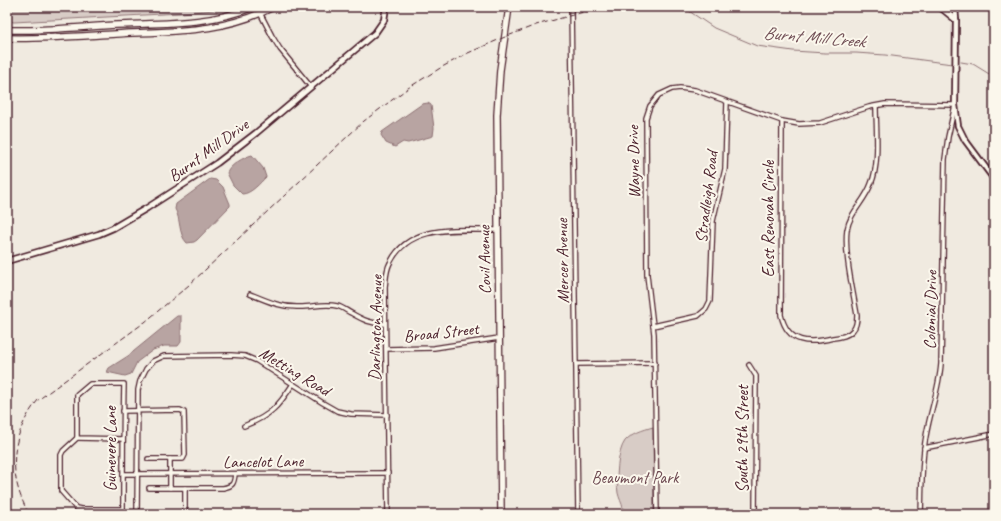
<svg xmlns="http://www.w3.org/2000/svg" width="1001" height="521" viewBox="0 0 1001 521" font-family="Caveat,sans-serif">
<rect width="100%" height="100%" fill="#f0eae0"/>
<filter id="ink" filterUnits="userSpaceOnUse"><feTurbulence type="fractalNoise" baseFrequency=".025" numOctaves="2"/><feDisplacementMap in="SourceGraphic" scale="8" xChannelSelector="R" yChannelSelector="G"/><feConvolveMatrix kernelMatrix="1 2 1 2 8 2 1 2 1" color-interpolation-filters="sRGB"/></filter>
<g filter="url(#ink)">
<g fill="#d8ccc6" stroke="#917678">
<polygon points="7,7 224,7 214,10 181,13 14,22 7,21"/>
<path d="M653,427l1,87h-19l-12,-6c-1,-5 -4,-10 -5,-15 -2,-13 -1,-41 7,-52 7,-8 18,-11 28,-14z"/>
</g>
<g fill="#b8a4a2" stroke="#8c6f72">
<path d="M7,7h70c-23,3 -47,2 -70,1z"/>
<polygon points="428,103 431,105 434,128 433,136 408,143 403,142 395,147 386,143 381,135 382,132 422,104"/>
<path d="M252,155l11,13 3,9c-6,6 -15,17 -24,17l-9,-9 -6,-12c3,-8 17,-16 25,-18z"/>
<path d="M210,179l6,1 7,7 7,17v2l-33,34 -3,2 -7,1c-9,-9 -6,-24 -12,-34l1,-5z"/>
<polygon points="177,316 181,316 181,342 178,346 164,346 153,350 137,362 131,374 125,376 107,372 109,368 128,356"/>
</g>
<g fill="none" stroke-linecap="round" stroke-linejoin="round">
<g stroke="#8c6f72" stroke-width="1">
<polyline points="683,7 714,28 757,46 793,51 825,53 856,53 885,55 952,64"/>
<polyline points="961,62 973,64 994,77"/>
</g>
<defs>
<g id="minor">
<polyline points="257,7 272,36 280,49 311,87"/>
<polyline points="571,7 578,514"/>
<path d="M782,121l-1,194c7,29 28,29 52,23 8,-1 15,-2 20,-8 4,-4 4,-10 4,-15 -4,-24 -13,-62 -10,-85 3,-18 18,-29 24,-46 9,-20 5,-55 5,-78"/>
<path d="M250,294c17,7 32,14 50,13 12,0 25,-4 37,-1 5,1 10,5 14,7 12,7 21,11 34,11"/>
<polyline points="653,326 698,316 706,309 710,301 713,221 725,169 727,102"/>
<polyline points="386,349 434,348 499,338"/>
<polyline points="576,364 655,363"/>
<polyline points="749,365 756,376 755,514"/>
<polyline points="123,411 180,410 184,412 185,455 183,459 148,459"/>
<path d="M244,426c26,-10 34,-19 49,-42"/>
<polyline points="77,438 63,451 61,455 61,491 76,508 81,509 123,509"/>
<polyline points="924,448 994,434"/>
<polyline points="123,474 388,473"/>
<path d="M149,488h74c10,-2 11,-4 12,-14"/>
<polyline points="170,488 170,459"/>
<polyline points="185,488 185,514"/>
<path d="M123,514c0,-43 0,-87 1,-130h-34l-13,11v43l46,1"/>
<polyline points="137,514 138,390 140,381 146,369 153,361 164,356 231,355 245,356 257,361 323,403 337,411 351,414 387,415"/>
<path d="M388,514l-3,-227c1,-8 1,-17 5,-24 20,-41 70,-32 108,-33"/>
<path d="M657,514l-3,-180 -7,-59 -1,-157 4,-12 9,-11 13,-6 8,-1 15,2 87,31 17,3 21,-1 49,-16 16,-3 70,1 -7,32 -3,22 -4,205c-2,25 -11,48 -15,72 -5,26 -4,52 -5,78"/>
</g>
<g id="tertiary">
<polyline points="940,7 956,20 955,105 958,126 965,140 994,179"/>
<polyline points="955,7 956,20"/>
<polyline points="7,261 99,234 113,228 147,208 217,163 256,133 375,33 384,20 386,7"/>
</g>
<g id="secondary">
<path d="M7,30c37,1 74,-3 110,-5 46,-2 92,0 136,-18"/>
<path d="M7,38c36,1 73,-2 109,-4 54,-3 109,-1 157,-27"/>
<polyline points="501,514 497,115 500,70 509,7"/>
</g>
</defs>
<use href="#minor" stroke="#4a1f2b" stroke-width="6"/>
<use href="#tertiary" stroke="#4a1f2b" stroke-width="8"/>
<use href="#secondary" stroke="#4a1f2b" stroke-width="8"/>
<use href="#minor" stroke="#fbf7ec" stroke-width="3.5"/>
<use href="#tertiary" stroke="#fbf7ec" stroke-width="4.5"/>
<use href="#secondary" stroke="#fbf7ec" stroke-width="5.5"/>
<path stroke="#4a1f2b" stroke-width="1" stroke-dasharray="6 3" stroke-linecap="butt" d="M29,514c-22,-39 -19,-79 9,-114l107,-78 44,-37 175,-164 44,-33 34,-21 26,-14 37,-16 31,-12 66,-18"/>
</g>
</g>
<g text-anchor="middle" stroke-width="4" stroke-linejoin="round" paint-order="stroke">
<g font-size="17" fill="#4a1f2b" stroke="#fbf7ec">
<text transform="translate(208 150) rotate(-36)" y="6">Burnt Mill Drive</text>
<text transform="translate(633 162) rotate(-91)" y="6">Wayne Drive</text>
<text transform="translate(706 197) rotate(-83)" y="6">Stradleigh Road</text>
<text transform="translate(768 219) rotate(-90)" y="6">East Renovah Circle</text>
<text transform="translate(484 260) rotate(-91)" y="6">Covil Avenue</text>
<text transform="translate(562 261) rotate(-91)" y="6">Mercer Avenue</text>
<text transform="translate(930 310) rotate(-89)" y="6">Colonial Drive</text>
<text transform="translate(375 328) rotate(-89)" y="6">Darlington Avenue</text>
<text transform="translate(441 332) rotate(-6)" y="6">Broad Street</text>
<text transform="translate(295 371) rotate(31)" y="6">Metting Road</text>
<text transform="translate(742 439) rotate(-90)" y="6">South 29th Street</text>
<text transform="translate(110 449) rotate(-90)" y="6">Guinevere Lane</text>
<text transform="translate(263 461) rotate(-1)" y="6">Lancelot Lane</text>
</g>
<g font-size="17" fill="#6e4a52" stroke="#fbf7ec">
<text x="635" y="483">Beaumont Park</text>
</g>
<g font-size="18" font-style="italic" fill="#704e55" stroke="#fbf7ec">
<text transform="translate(814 37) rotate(5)" y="6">Burnt Mill Creek</text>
</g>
</g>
<rect width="1001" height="521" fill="none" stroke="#fbf7ec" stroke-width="24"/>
<rect x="12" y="12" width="977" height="497" fill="none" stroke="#4a1f2b" stroke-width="1.5" filter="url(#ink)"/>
</svg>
